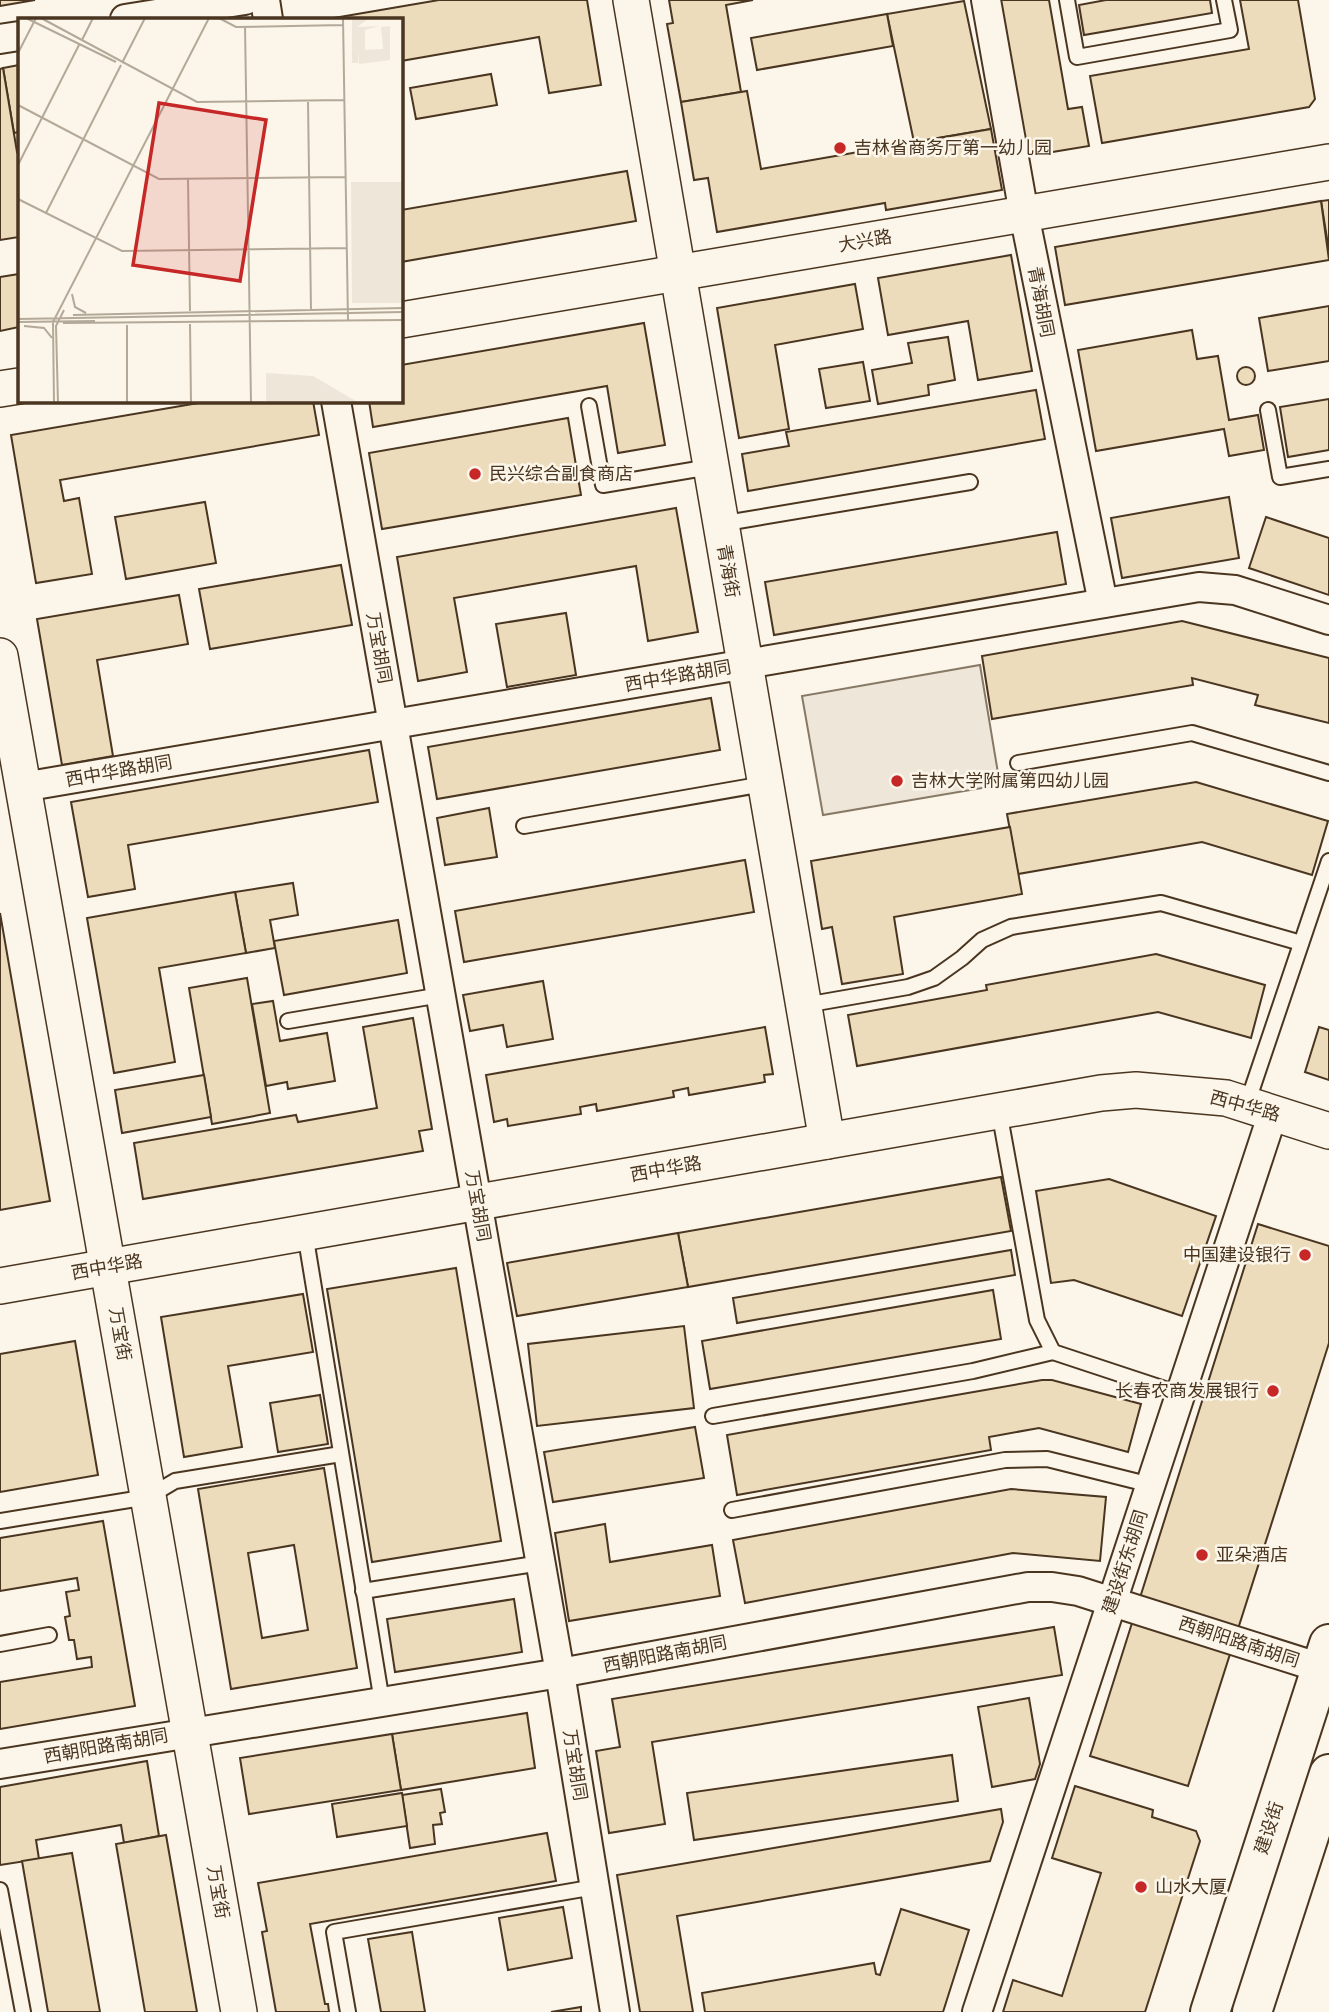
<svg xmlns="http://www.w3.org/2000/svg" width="1329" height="2012" viewBox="0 0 1329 2012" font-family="Arial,'Noto Sans SC',sans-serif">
<rect width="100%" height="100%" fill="#fbf6e9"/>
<polygon fill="#ede6d9" stroke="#887966" stroke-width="2" points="980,665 1000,785 823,815 802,696"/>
<g fill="#ecdcbc" stroke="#4a3520" stroke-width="2" fill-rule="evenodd">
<polygon points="0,0 35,0 0,6"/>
<polygon points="439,0 587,0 601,85 549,93 539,37 401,61 401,19 328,19"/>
<polygon points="669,0 753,0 726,5 741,92 681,102 667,24 673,23"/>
<polygon points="995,0 1049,0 1068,109 1082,107 1089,146 1022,157"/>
<polygon points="1106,0 1210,0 1212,13 1084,35 1079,5"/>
<polygon points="1240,0 1298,0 1315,99 1309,107 1102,143 1090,76 1249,49"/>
<polygon points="964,1 991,129 914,142 887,14"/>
<polygon points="887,14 893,46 757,70 751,38"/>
<polygon points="19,65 19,132 14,133 3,68"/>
<polygon points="3,68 17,152 19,151 19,237 0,240 0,69"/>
<polygon points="491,74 497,105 416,119 410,88"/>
<polygon points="747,91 761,169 991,129 1002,190 886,210 885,203 717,232 708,178 694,180 681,102"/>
<polygon points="627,171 636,221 401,262 401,210"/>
<polygon points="1329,200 1329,251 1321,201"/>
<polygon points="1321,201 1329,260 1065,305 1055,247"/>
<polygon points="1011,255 1032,371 978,380 968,321 888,335 878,278"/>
<polygon points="19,274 19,327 0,331 0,277"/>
<polygon points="855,284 863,329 775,345 789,429 739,438 717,308"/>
<polygon points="1329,306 1329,361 1268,371 1259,318"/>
<polygon points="644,323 665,445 618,453 607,386 373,427 369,401 401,401 401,365"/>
<polygon points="1192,330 1197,359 1218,356 1229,420 1258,415 1264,450 1229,456 1224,429 1096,451 1078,350"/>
<polygon points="948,337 955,380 928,385 929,395 878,404 872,370 912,363 908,343"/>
<polygon points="863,362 870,401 826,408 819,369"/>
<circle cx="1246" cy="376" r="9"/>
<polygon points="1036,390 1045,439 748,491 742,454 789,446 786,432"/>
<polygon points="1329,399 1329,450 1288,457 1280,407"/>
<polygon points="210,401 313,401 319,435 60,480 64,501 79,498 92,574 36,583 11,435"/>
<polygon points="568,418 581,495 382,529 369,453"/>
<polygon points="1229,497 1239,558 1122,578 1111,518"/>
<polygon points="205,502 216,563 126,579 115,517"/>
<polygon points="676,508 698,632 648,641 636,566 454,598 467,672 418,681 397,557"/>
<polygon points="1266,517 1329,538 1329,595 1249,568"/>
<polygon points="1057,532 1066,584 774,635 765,582"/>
<polygon points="341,565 352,625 210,649 199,589"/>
<polygon points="179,595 188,644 97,660 113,756 62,765 37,619"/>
<polygon points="566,613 576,675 507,687 496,624"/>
<polygon points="1182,621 1329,658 1329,723 1255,705 1258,695 1192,678 1193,685 992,719 982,656"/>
<polygon points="711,698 720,750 437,799 428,747"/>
<polygon points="369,750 378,802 128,845 135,889 88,897 71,802"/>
<polygon points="1196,782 1328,821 1312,875 1202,842 1018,874 1007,814"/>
<polygon points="489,808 497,857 445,865 437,818"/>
<polygon points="1010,827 1022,894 894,917 903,974 842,984 832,927 822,929 811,861"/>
<polygon points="745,860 754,912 464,962 455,911"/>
<polygon points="293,883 298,915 270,920 275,948 246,953 235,892"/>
<polygon points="235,892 246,953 159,968 175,1062 114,1073 87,918"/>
<polygon points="0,913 50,1201 0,1210"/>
<polygon points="398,920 407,973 284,995 274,941"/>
<polygon points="1156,954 1265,985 1251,1038 1158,1012 857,1066 848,1015 987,990 986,985"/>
<polygon points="247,978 270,1113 212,1124 189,988"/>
<polygon points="543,981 553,1039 507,1047 503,1025 470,1031 463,995"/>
<polygon points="273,1001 280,1041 327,1033 335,1081 288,1089 287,1082 266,1086 252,1004"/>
<polygon points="413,1018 432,1129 419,1131 423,1151 143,1199 134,1143 296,1115 298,1122 377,1108 363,1027"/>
<polygon points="765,1027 773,1074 764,1075 765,1082 689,1095 688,1088 673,1091 674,1097 597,1111 596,1104 580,1107 581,1114 508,1126 507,1119 494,1122 486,1075"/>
<polygon points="1319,1027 1329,1030 1329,1080 1305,1072"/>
<polygon points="204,1075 211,1117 122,1133 115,1090"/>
<polygon points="1001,1177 1011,1231 688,1287 678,1233"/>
<polygon points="1109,1179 1216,1216 1182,1316 1074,1280 1051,1283 1036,1191"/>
<polygon points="1258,1224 1329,1246 1329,1343 1188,1786 1090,1756"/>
<polygon points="678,1233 688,1287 517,1316 507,1263"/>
<polygon points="1011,1250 1015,1275 737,1323 733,1298"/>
<polygon points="456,1268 501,1541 372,1562 327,1289"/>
<polygon points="993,1290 1001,1339 710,1389 702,1341"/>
<polygon points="303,1294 313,1352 228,1366 242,1447 184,1457 161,1317"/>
<polygon points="684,1326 694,1408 537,1426 528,1344"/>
<polygon points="75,1341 98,1475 0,1492 0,1354"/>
<polygon points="1042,1380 1052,1380 1141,1404 1128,1452 1039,1428 989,1437 991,1450 737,1495 727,1435"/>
<polygon points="320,1395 328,1444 278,1452 270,1403"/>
<polygon points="695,1427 704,1478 553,1502 544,1452"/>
<path d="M324,1468l33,200 -126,21 -33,-200zM294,1545l14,85 -46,8 -14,-85z"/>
<polygon points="1011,1489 1106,1497 1100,1561 1013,1553 745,1603 733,1540"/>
<polygon points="103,1521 135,1706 0,1729 0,1682 92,1667 91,1657 77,1659 74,1640 69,1640 65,1617 70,1616 66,1592 79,1590 77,1578 0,1591 0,1538"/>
<polygon points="605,1524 610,1562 712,1545 720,1596 569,1621 555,1533"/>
<polygon points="514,1599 522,1652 395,1672 387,1619"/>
<polygon points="1054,1627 1062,1675 652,1742 665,1824 609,1833 596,1751 620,1747 612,1699"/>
<polygon points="1029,1698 1040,1764 1035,1779 992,1787 978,1707"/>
<polygon points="527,1713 535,1768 401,1790 392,1734"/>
<polygon points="392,1734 401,1790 249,1814 240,1758"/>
<polygon points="952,1755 958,1801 694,1840 687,1793"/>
<polygon points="147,1761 159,1836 124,1843 121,1825 36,1840 39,1859 0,1865 0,1787"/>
<polygon points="1075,1786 1153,1810 1152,1817 1196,1831 1200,1841 1145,2012 1003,2012 1013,1980 1062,1996 1101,1873 1052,1858"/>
<polygon points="441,1789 445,1812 440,1813 442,1824 433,1825 435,1844 410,1848 402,1795"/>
<polygon points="402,1793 407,1826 337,1837 332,1804"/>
<polygon points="1001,1809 1003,1822 990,1861 677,1916 693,2012 640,2012 617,1875"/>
<polygon points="547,1833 556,1881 310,1924 325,2004 328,2004 329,2012 276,2012 262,1932 267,1931 258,1883"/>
<polygon points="166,1835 197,2012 145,2012 116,1844"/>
<polygon points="72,1853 100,2012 48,2012 22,1861"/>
<polygon points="563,1907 572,1958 508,1970 499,1918"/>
<polygon points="901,1909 969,1930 943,2012 705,2012 702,1993 874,1963 876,1974 880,1975"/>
<polygon points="412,1932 425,2012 381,2012 368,1939"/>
<polygon points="581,2007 581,2012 551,2012"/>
</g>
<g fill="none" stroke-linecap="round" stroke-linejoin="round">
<defs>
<g id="service">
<polyline points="1067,0 1077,57 1230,30 1224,0"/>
<polyline points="589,406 603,485 710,467"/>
<polyline points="1268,410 1280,477 1329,469"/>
<polyline points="720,524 970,482"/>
<polyline points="1018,763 1192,733 1329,773"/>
<polyline points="524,826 764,784"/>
<polyline points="805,1005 908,987 934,978 962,958 982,940 1011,927 1161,903 1301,943"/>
<polyline points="288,1021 441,995"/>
<polyline points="1247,1104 1329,861"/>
<polyline points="999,1111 1037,1320 1053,1352 1180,1394"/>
<polyline points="305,1233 382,1702"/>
<polyline points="713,1416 973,1371 1053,1352"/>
<polyline points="732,1510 1005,1460 1047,1459 1151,1485"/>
<polyline points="0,1521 148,1497 175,1481 341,1454"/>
<polyline points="363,1591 541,1563"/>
<polyline points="0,1644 49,1635"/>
<polyline points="0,1890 23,2012"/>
<polyline points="348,2012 334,1932 595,1887"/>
</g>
<g id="minor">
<polyline points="265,0 268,19"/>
<polyline points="986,0 1024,214 1103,603"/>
<polyline points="125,19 245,0"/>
<polyline points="0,39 19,36"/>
<polyline points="336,401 560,1673 615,2012"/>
<polyline points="23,787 1199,587 1235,590 1329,620"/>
<polyline points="0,1764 560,1673 1028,1587 1052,1587 1078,1591 1321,1668"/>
<polyline points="977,2012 1273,1113"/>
</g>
<g id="tertiary">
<polyline points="631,0 827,1141"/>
<polyline points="401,320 1329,162"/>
<polyline points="0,389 19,386"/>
<polyline points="0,656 239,2012"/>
<polyline points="0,1286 1101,1093 1136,1090 1226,1098 1329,1131"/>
</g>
<g id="secondary">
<polyline points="1210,2012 1329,1644"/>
<polyline points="1252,2012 1329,1774"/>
</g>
</defs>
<use href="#service" stroke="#4a3520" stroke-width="18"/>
<use href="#minor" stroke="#4a3520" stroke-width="32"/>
<use href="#tertiary" stroke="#4a3520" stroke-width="38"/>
<use href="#secondary" stroke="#4a3520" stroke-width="42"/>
<use href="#service" stroke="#fbf6e9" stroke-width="14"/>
<use href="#minor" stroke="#fbf6e9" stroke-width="28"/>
<use href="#tertiary" stroke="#fbf6e9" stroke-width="35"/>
<use href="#secondary" stroke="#fbf6e9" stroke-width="38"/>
</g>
<g fill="#c62828" stroke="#fbf6e9" stroke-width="2.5">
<circle cx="840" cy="148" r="7"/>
<circle cx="475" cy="474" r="7"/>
<circle cx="897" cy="781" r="7"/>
<circle cx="1305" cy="1255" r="7"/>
<circle cx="1273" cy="1391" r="7"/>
<circle cx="1202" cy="1555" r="7"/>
<circle cx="1141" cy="1887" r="7"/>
</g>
<g text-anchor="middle" stroke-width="5" stroke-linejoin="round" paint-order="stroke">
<g font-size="18" fill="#4a3520" stroke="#fbf6e9" text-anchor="start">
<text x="854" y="154">吉林省商务厅第一幼儿园</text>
<text x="489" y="480">民兴综合副食商店</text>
<text x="911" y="787">吉林大学附属第四幼儿园</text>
<text x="1291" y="1261" text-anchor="end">中国建设银行</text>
<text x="1259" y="1397" text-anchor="end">长春农商发展银行</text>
<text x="1216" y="1561">亚朵酒店</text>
<text x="1155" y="1893">山水大厦</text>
</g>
<g font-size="18" fill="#4a3520" stroke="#fbf6e9">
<text transform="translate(865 241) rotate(-10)" y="6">大兴路</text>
<text transform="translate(1041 302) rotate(79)" y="6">青海胡同</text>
<text transform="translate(728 571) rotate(80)" y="6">青海街</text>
<text transform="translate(379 648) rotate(80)" y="6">万宝胡同</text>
<text transform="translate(678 676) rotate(-10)" y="6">西中华路胡同</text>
<text transform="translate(119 771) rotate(-10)" y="6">西中华路胡同</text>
<text transform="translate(1245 1106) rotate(15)" y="6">西中华路</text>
<text transform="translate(666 1169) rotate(-10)" y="6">西中华路</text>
<text transform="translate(478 1206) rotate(80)" y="6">万宝胡同</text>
<text transform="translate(107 1267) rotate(-10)" y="6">西中华路</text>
<text transform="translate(120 1334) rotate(80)" y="6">万宝街</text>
<text transform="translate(1125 1562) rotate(-72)" y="6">建设街东胡同</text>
<text transform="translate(1239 1642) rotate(18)" y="6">西朝阳路南胡同</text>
<text transform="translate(665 1654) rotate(-11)" y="6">西朝阳路南胡同</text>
<text transform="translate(106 1746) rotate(-10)" y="6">西朝阳路南胡同</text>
<text transform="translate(575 1765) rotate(81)" y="6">万宝胡同</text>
<text transform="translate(1269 1828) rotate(-72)" y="6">建设街</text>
<text transform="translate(218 1892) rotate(80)" y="6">万宝街</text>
</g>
</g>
<g transform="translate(18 18)">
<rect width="385" height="385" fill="#fbf6e9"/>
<path d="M334,0h17l-12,9 22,-1 -14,4v20l18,-1 -2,-22 9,-1v34l-31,4 -1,-15v14h-6zM333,164h52v121h-51zM248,355l47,3 46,27h-93z" fill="#ede6d9"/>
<path fill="none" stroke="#b4a999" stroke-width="2" d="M8,0l90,44M23,0l156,84 147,-2M201,0l17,9 107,-2M325,0l5,303M227,8l6,377M64,22l11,-22M0,35l18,-35M104,45l23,-45M290,84l3,208M0,87l141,74 187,-2M0,147l61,-120M170,161l2,132M0,181l104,52 225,-3M28,195l75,-148M54,276l3,13 11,6M55,297l330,-7M0,301l385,-7M0,304l77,-1M45,305l340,-3M172,306l1,79M109,307v78M6,308l20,2 8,10M36,385l-1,-81 156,-304M40,385l-2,-77 8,-16"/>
<path fill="#c62828" fill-opacity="0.15" stroke="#c62828" stroke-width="3.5" d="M141,85l107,17 -26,161 -107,-16z"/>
<rect width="385" height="385" fill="none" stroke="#4a3520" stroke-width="3.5"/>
</g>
</svg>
